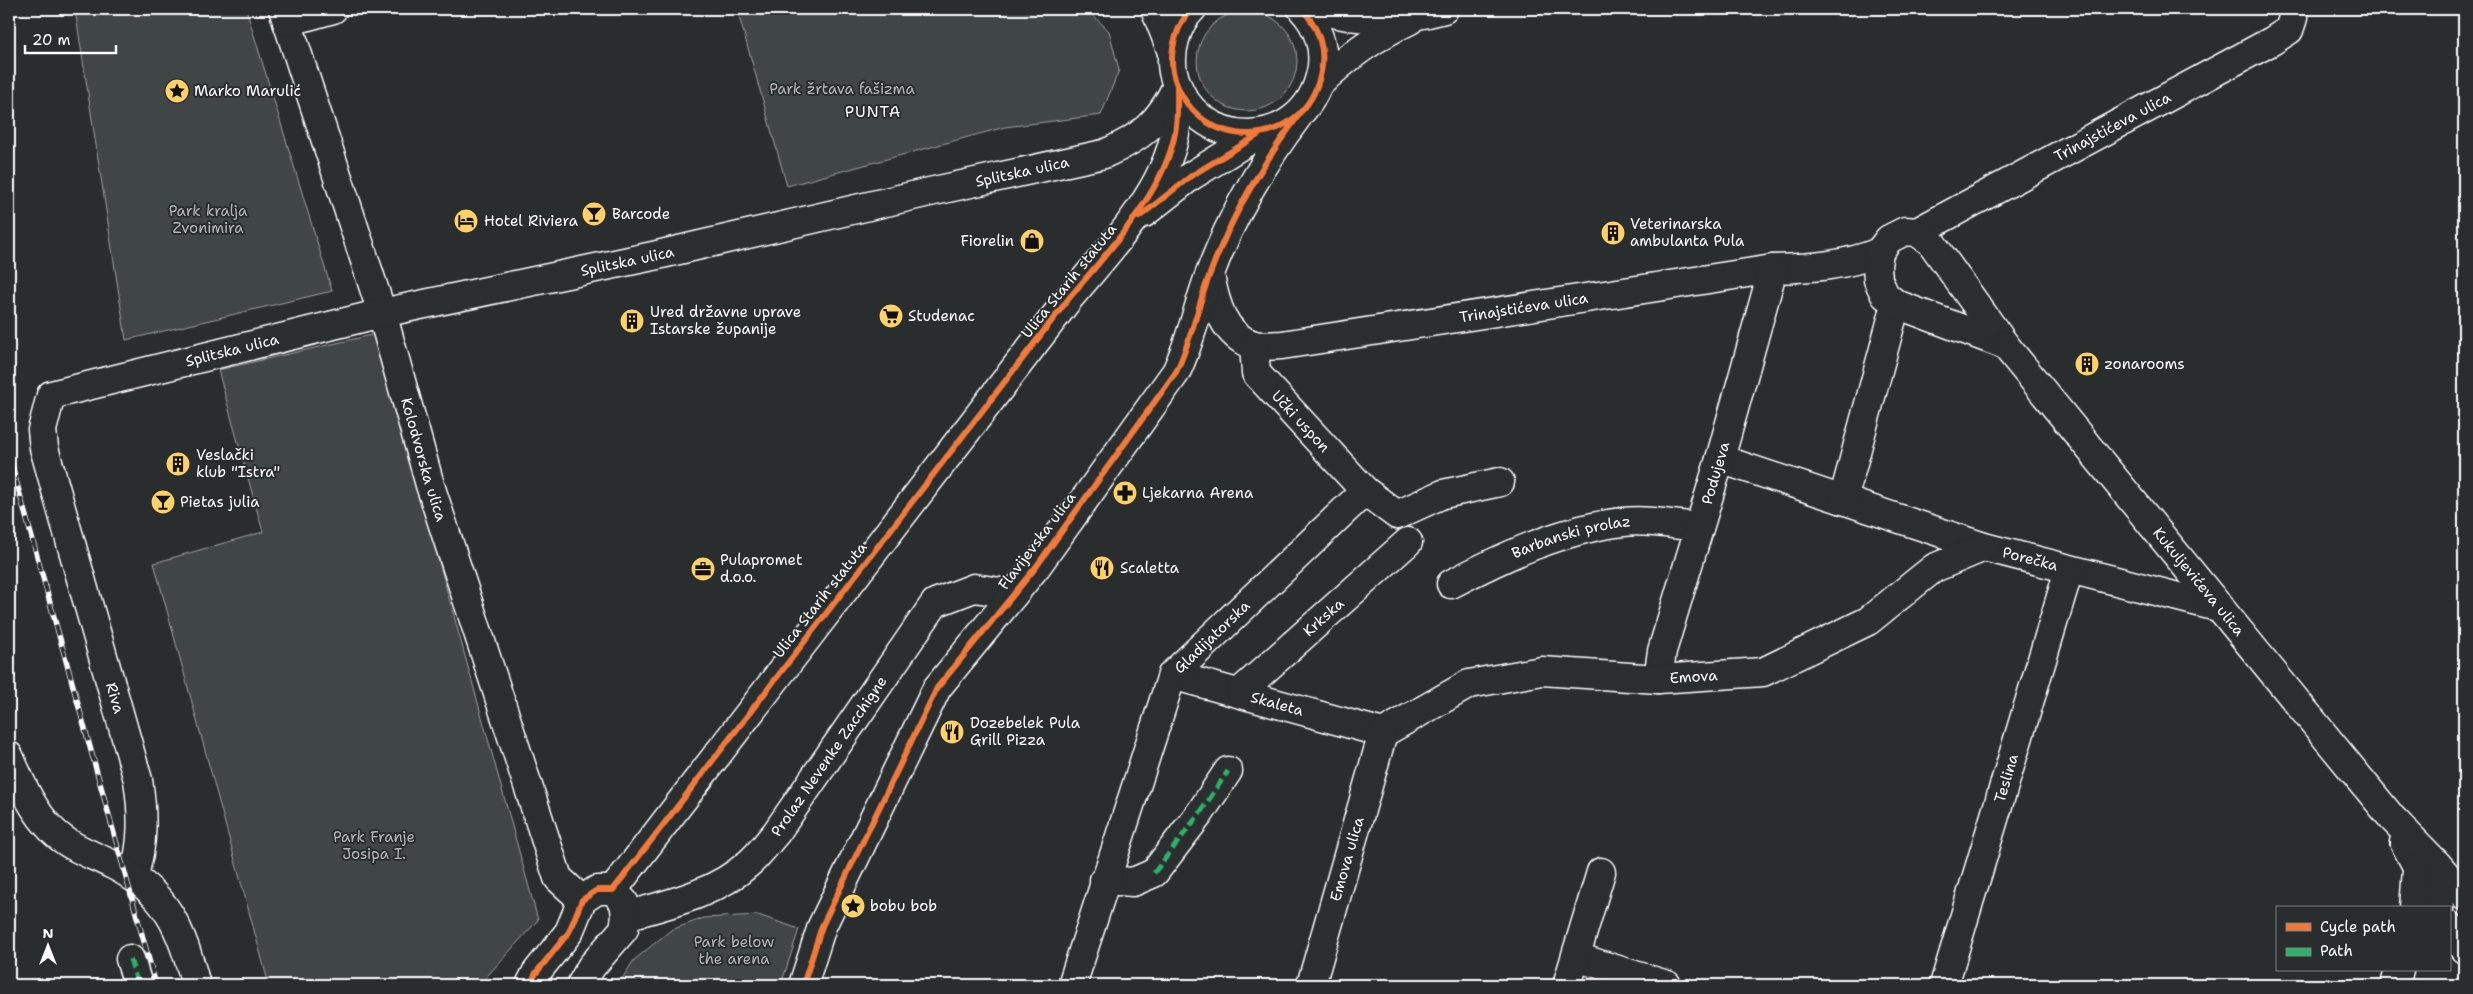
<svg xmlns="http://www.w3.org/2000/svg" width="2473" height="994" viewBox="0 0 2473 994" font-family="'Shantell Sans',sans-serif">
<rect width="100%" height="100%" fill="#2a2d2e"/>
<filter id="ink" filterUnits="userSpaceOnUse"><feTurbulence type="fractalNoise" baseFrequency=".02" numOctaves="2"/><feDisplacementMap in="SourceGraphic" scale="10" xChannelSelector="R" yChannelSelector="G"/><feConvolveMatrix kernelMatrix="1 2 1 2 8 2 1 2 1" color-interpolation-filters="sRGB"/></filter>
<g filter="url(#ink)">
<g fill="#414445" stroke="#a0a2a2">
<polygon points="75,9 246,9 332,291 126,340"/>
<polygon points="737,9 1086,9 1109,31 1119,70 1101,115 1005,127 787,186"/>
<circle cx="1247" cy="61" r="50"/>
<polygon points="376,334 538,920 479,985 269,985 154,563 263,532 218,370"/>
<polygon points="758,915 799,929 781,985 618,985 634,960 671,930 704,918"/>
</g>
<g fill="none" stroke-linecap="round" stroke-linejoin="round">
<defs>
<g id="minor">
<path id="s1" d="M283,9l99,304 48,172 128,393 24,22"/>
<polyline points="287,22 333,9"/>
<path id="s2" d="M1917,232l355,-191 17,-11 4,-12 -2,-9"/>
<path id="s3" d="M1210,275c5,27 13,61 44,70 8,2 19,0 28,0l491,-76c37,-1 72,-3 106,-17"/>
<path id="s4" d="M1254,345l2,28 109,118 32,24 46,-21 57,-12"/>
<path id="s5" d="M1720,459l264,88 237,61"/>
<polyline points="1843,500 1896,304"/>
<path id="s6" d="M1451,584c53,-28 112,-55 172,-62 24,-3 52,3 76,5"/>
<path id="s7" d="M1172,675l211,58"/>
<path id="s8" d="M1658,679l4,-28 58,-192 53,-190"/>
<path id="s9" d="M1240,692l168,-150"/>
<path id="s10" d="M1383,733l86,-49 73,-13 116,8 105,-7 105,-51 66,-53 50,-21"/>
<path id="s11" d="M133,877c11,-32 10,-64 5,-97l-94,-332 -2,-18 9,-35 331,-82 271,-57 272,-63 179,-39c37,-16 55,-31 73,-68"/>
<polyline points="1104,880 1133,882 1154,873 1200,813 1228,771"/>
<path id="s12" d="M626,916c42,-12 89,-22 122,-52 11,-9 19,-21 28,-31l159,-230 39,-15 40,6"/>
<polyline points="1576,957 1667,985"/>
<polyline points="130,959 138,985"/>
<path d="M803,985l19,-59 115,-238 99,-121 140,-195c16,-33 22,-68 35,-101 21,-56 51,-107 87,-155"/>
<path id="s13" d="M1072,985l100,-310 193,-184"/>
<path id="s14" d="M1311,985l72,-252"/>
<polyline points="1567,985 1601,872"/>
<path id="s15" d="M1944,985l125,-415"/>
</g>
<g id="major">
<polyline points="1155,9 1172,52"/>
<path d="M1192,9c-15,14 -23,42 -19,63 19,82 131,83 148,0 5,-23 -3,-46 -19,-63"/>
<path d="M1319,9c38,13 87,11 125,0"/>
<path d="M1318,85c28,-28 56,-48 92,-65"/>
<polyline points="1144,213 1191,176 1259,134"/>
<polygon points="1905,231 1917,232 1931,242 2005,345 1896,304 1885,295 1878,280 1877,266 1879,252 1889,239"/>
<path id="s16" d="M2005,345l387,473 45,46 27,32"/>
<path d="M9,756c12,27 23,54 44,75 16,16 40,24 60,34 55,28 68,64 83,120"/>
<polyline points="2404,842 2439,908"/>
<path d="M613,890l457,-593c37,-44 95,-106 105,-164 3,-16 2,-31 2,-47"/>
<polyline points="2414,908 2417,869"/>
<polyline points="2449,926 2464,949"/>
<polyline points="530,985 536,973 569,932 582,900 597,890 613,890 624,902 626,916 624,929 591,967 581,985"/>
<polyline points="2395,985 2399,970"/>
</g>
</defs>
<use href="#minor" stroke="#fff" stroke-width="31"/>
<use href="#major" stroke="#fff" stroke-width="31"/>
<use href="#minor" stroke="#2a2d2e" stroke-width="28"/>
<use href="#major" stroke="#2a2d2e" stroke-width="28"/>
<defs>
<polyline id="rail" points="9,455 156,985"/>
</defs>
<use href="#rail" stroke="#fff" stroke-width="5.5"/>
<use href="#rail" stroke="#2a2d2e" stroke-width="4" stroke-dasharray="11" stroke-linecap="butt"/>
<g stroke="#2db169" stroke-width="5" stroke-dasharray="10 5" stroke-linecap="butt">
<polyline points="1154,873 1200,813 1228,771"/>
<polyline points="130,959 138,985"/>
</g>
<defs>
<g id="cycleway">
<path d="M1192,9c-15,14 -23,42 -19,63 19,82 131,83 148,0 5,-23 -3,-46 -19,-63"/>
<polyline points="1139,217 1191,176 1258,135"/>
<path d="M530,985l6,-12 33,-41 13,-32 15,-10h16l457,-593c37,-44 95,-106 105,-164 3,-16 2,-31 2,-47"/>
<path d="M803,985l19,-59 115,-238 99,-121 140,-195c16,-33 22,-68 35,-101 21,-56 51,-107 87,-155"/>
</g>
</defs>
<use href="#cycleway" stroke="#2a2d2e" stroke-width="9"/>
<use href="#cycleway" stroke="#f17a3a" stroke-width="6"/>
</g>
</g>
<defs>
<symbol id="sight-disc" viewBox="-11 -11 22 22"><circle r="9.5" fill="#ffd166" stroke="#2a2d2e"/><path d="M0-6L1.8-2.2L6-1.7L2.9 1.2L3.7 5.4L0 3.3L-3.7 5.4L-2.9 1.2L-6-1.7L-1.8-2.2Z" fill="#111"/></symbol>
<symbol id="bar-disc" viewBox="-11 -11 22 22"><circle r="9.5" fill="#ffd166" stroke="#2a2d2e"/><path d="M-6-5H6L.8 .8V4.5H3.5V6h-7V4.5H-.8V.8Z" fill="#111"/></symbol>
<symbol id="hotel-disc" viewBox="-11 -11 22 22"><circle r="9.5" fill="#ffd166" stroke="#2a2d2e"/><path d="M-6-4.5h1.5V1H6V5H4.5V3h-9V5H-6ZM-4 0a1.8 1.8 0 1 1 3.6 0ZM.5 0V-2.5h3Q6-2.5 6 0Z" fill="#111"/></symbol>
<symbol id="building-disc" viewBox="-11 -11 22 22"><circle r="9.5" fill="#ffd166" stroke="#2a2d2e"/><path d="M-4-6H4V6H1V3H-1V6H-4ZM-2.5-4.3h1.7v1.8h-1.7ZM.8-4.3h1.7v1.8H.8ZM-2.5-1h1.7V.8h-1.7ZM.8-1h1.7V.8H.8Z" fill="#111"/></symbol>
<symbol id="shop-disc" viewBox="-11 -11 22 22"><circle r="9.5" fill="#ffd166" stroke="#2a2d2e"/><path d="M-5-2.5h2.3a2.7 3.5 0 0 1 5.4 0H5L5.5 6h-11ZM-1.5-2.5h3a1.5 2.3 0 0 0-3 0Z" fill="#111"/></symbol>
<symbol id="supermarket-disc" viewBox="-11 -11 22 22"><circle r="9.5" fill="#ffd166" stroke="#2a2d2e"/><path d="M-6-5.5h2.5l.6 2H6L4.5 2H-2.5L-4.4-4H-6ZM-1.5 3.2a1.3 1.3 0 1 0 .1 0ZM3 3.2a1.3 1.3 0 1 0 .1 0Z" fill="#111"/></symbol>
<symbol id="pharmacy-disc" viewBox="-11 -11 22 22"><circle r="9.5" fill="#ffd166" stroke="#2a2d2e"/><path d="M-2-6h4v4h4v4h-4v4h-4v-4h-4v-4h4Z" fill="#111"/></symbol>
<symbol id="restaurant-disc" viewBox="-11 -11 22 22"><circle r="9.5" fill="#ffd166" stroke="#2a2d2e"/><path d="M-5-6h1v4h1v-4h1v4h1v-4h1v5L-1.5 .5V6h-2V.5L-5-1ZM5-6V6H3V1.5H1.5Q1.5-4 5-6Z" fill="#111"/></symbol>
<symbol id="office-disc" viewBox="-11 -11 22 22"><circle r="9.5" fill="#ffd166" stroke="#2a2d2e"/><path d="M-6-3h4V-5.5h4V-3h4V5H-6ZM-1-4.5V-3h2v-1.5ZM-6 0V1H6V0Z" fill="#111"/></symbol>
</defs>
<g fill-rule="evenodd">
<use href="#sight-disc" x="163" y="77" width="28" height="28"/>
<use href="#bar-disc" x="580" y="200" width="28" height="28"/>
<use href="#hotel-disc" x="452" y="207" width="28" height="28"/>
<use href="#building-disc" x="1599" y="219" width="28" height="28"/>
<use href="#shop-disc" x="1018" y="227" width="28" height="28"/>
<use href="#supermarket-disc" x="877" y="302" width="28" height="28"/>
<use href="#building-disc" x="618" y="307" width="28" height="28"/>
<use href="#building-disc" x="2073" y="350" width="28" height="28"/>
<use href="#building-disc" x="164" y="450" width="28" height="28"/>
<use href="#pharmacy-disc" x="1111" y="479" width="28" height="28"/>
<use href="#bar-disc" x="149" y="488" width="28" height="28"/>
<use href="#restaurant-disc" x="1088" y="554" width="28" height="28"/>
<use href="#office-disc" x="689" y="555" width="28" height="28"/>
<use href="#restaurant-disc" x="938" y="718" width="28" height="28"/>
<use href="#sight-disc" x="839" y="892" width="28" height="28"/>
</g>
<g text-anchor="middle" stroke-width="4" stroke-linejoin="round" paint-order="stroke">
<g font-size="15" fill="#b3b4b5" stroke="#2a2d2e">
<text x="842" y="94">Park žrtava fašizma</text>
<text x="208" y="216">Park kralja<tspan x="208" dy="17">Zvonimira</tspan></text>
<text x="374" y="842">Park Franje<tspan x="374" dy="17">Josipa I.</tspan></text>
<text x="734" y="947">Park below<tspan x="734" dy="17">the arena</tspan></text>
</g>
<g font-size="15" fill="#fff" stroke="#2a2d2e" text-anchor="start">
<text x="194" y="96">Marko Marulić</text>
<text x="612" y="219">Barcode</text>
<text x="484" y="226">Hotel Riviera</text>
<text x="1630" y="229">Veterinarska<tspan x="1630" dy="17">ambulanta Pula</tspan></text>
<text x="1014" y="246" text-anchor="end">Fiorelin</text>
<text x="650" y="317">Ured državne uprave<tspan x="650" dy="17">Istarske županije</tspan></text>
<text x="908" y="321">Studenac</text>
<text x="2104" y="369">zonarooms</text>
<text x="196" y="460">Veslački<tspan x="196" dy="17">klub "Istra"</tspan></text>
<text x="1142" y="498">Ljekarna Arena</text>
<text x="180" y="507">Pietas julia</text>
<text x="720" y="565">Pulapromet<tspan x="720" dy="17">d.o.o.</tspan></text>
<text x="1120" y="573">Scaletta</text>
<text x="970" y="728">Dozebelek Pula<tspan x="970" dy="17">Grill Pizza</tspan></text>
<text x="870" y="911">bobu bob</text>
</g>
<g font-size="15" fill="#fff" stroke="#2a2d2e">
<text dy="5" stroke="none"><textPath href="#s2" startOffset="222">Trinajstićeva ulica</textPath></text>
<text dy="5" stroke="none"><textPath href="#s11" startOffset="1494">Splitska ulica</textPath></text>
<text dy="5" stroke="none"><textPath href="#s11" startOffset="1089">Splitska ulica</textPath></text>
<text transform="translate(1069 281) rotate(-51)" y="5">Ulica Starih statuta</text>
<text dy="5" stroke="none"><textPath href="#s3" startOffset="360">Trinajstićeva ulica</textPath></text>
<text dy="5" stroke="none"><textPath href="#s11" startOffset="684">Splitska ulica</textPath></text>
<text dy="5" stroke="none"><textPath href="#s4" startOffset="94">Učki uspon</textPath></text>
<text dy="5" stroke="none"><textPath href="#s1" startOffset="472">Kolodvorska ulica</textPath></text>
<text dy="5" stroke="none"><textPath href="#s8" startOffset="214">Podujeva</textPath></text>
<text dy="5" stroke="none"><textPath href="#s6" startOffset="130">Barbanski prolaz</textPath></text>
<text transform="translate(1037 541) rotate(-53)" y="5">Flavijevska ulica</text>
<text dy="5" stroke="none"><textPath href="#s5" startOffset="326">Porečka</textPath></text>
<text dy="5" stroke="none"><textPath href="#s16" startOffset="306">Kukuljevićeva ulica</textPath></text>
<text transform="translate(820 600) rotate(-52)" y="5">Ulica Starih statuta</text>
<text dy="5" stroke="none"><textPath href="#s9" startOffset="112">Krkska</textPath></text>
<text dy="5" stroke="none"><textPath href="#s13" startOffset="381">Gladijatorska</textPath></text>
<text dy="5" stroke="none"><textPath href="#s10" startOffset="325">Emova</textPath></text>
<text transform="translate(115 698) rotate(74)" y="5">Riva</text>
<text dy="5" stroke="none"><textPath href="#s7" startOffset="109">Skaleta</textPath></text>
<text dy="5" stroke="none"><textPath href="#s12" startOffset="269">Prolaz Nevenke Zacchigne</textPath></text>
<text dy="5" stroke="none"><textPath href="#s15" startOffset="216">Teslina</textPath></text>
<text dy="5" stroke="none"><textPath href="#s14" startOffset="131">Emova ulica</textPath></text>
</g>
<g font-size="16" letter-spacing="1" fill="#fff" stroke="#2a2d2e">
<text x="873" y="117">PUNTA</text>
</g>
</g>
<rect width="2473" height="994" fill="none" stroke="#2a2d2e" stroke-width="30"/>
<rect x="15" y="15" width="2443" height="964" fill="none" stroke="#fff" stroke-width="2" filter="url(#ink)"/>
<rect x="2276" y="906" width="175" height="65" fill="#2a2d2e" stroke="#7f8182"/>
<rect x="2286" y="923" width="25" height="8" fill="#f17a3a" stroke="#7f8182"/>
<text x="2320" y="932" font-size="15" fill="#ffffff">Cycle path</text>
<rect x="2286" y="948" width="25" height="8" fill="#2db169" stroke="#7f8182"/>
<text x="2320" y="956" font-size="15" fill="#ffffff">Path</text>
<g transform="translate(48 946)" stroke="#2a2d2e" stroke-width="4" paint-order="stroke">
<path d="M0-4L9 19L0 12L-9 19Z" fill="#ffffff"/>
<text y="-8" font-size="14" font-weight="bold" text-anchor="middle" fill="#ffffff">N</text>
</g>
<path d="M25 45v8h91v-8" fill="none" stroke="#ffffff" stroke-width="2.5"/>
<text x="32" y="45" font-size="15" fill="#ffffff" stroke="#2a2d2e" stroke-width="4" paint-order="stroke">20 m</text>
</svg>
